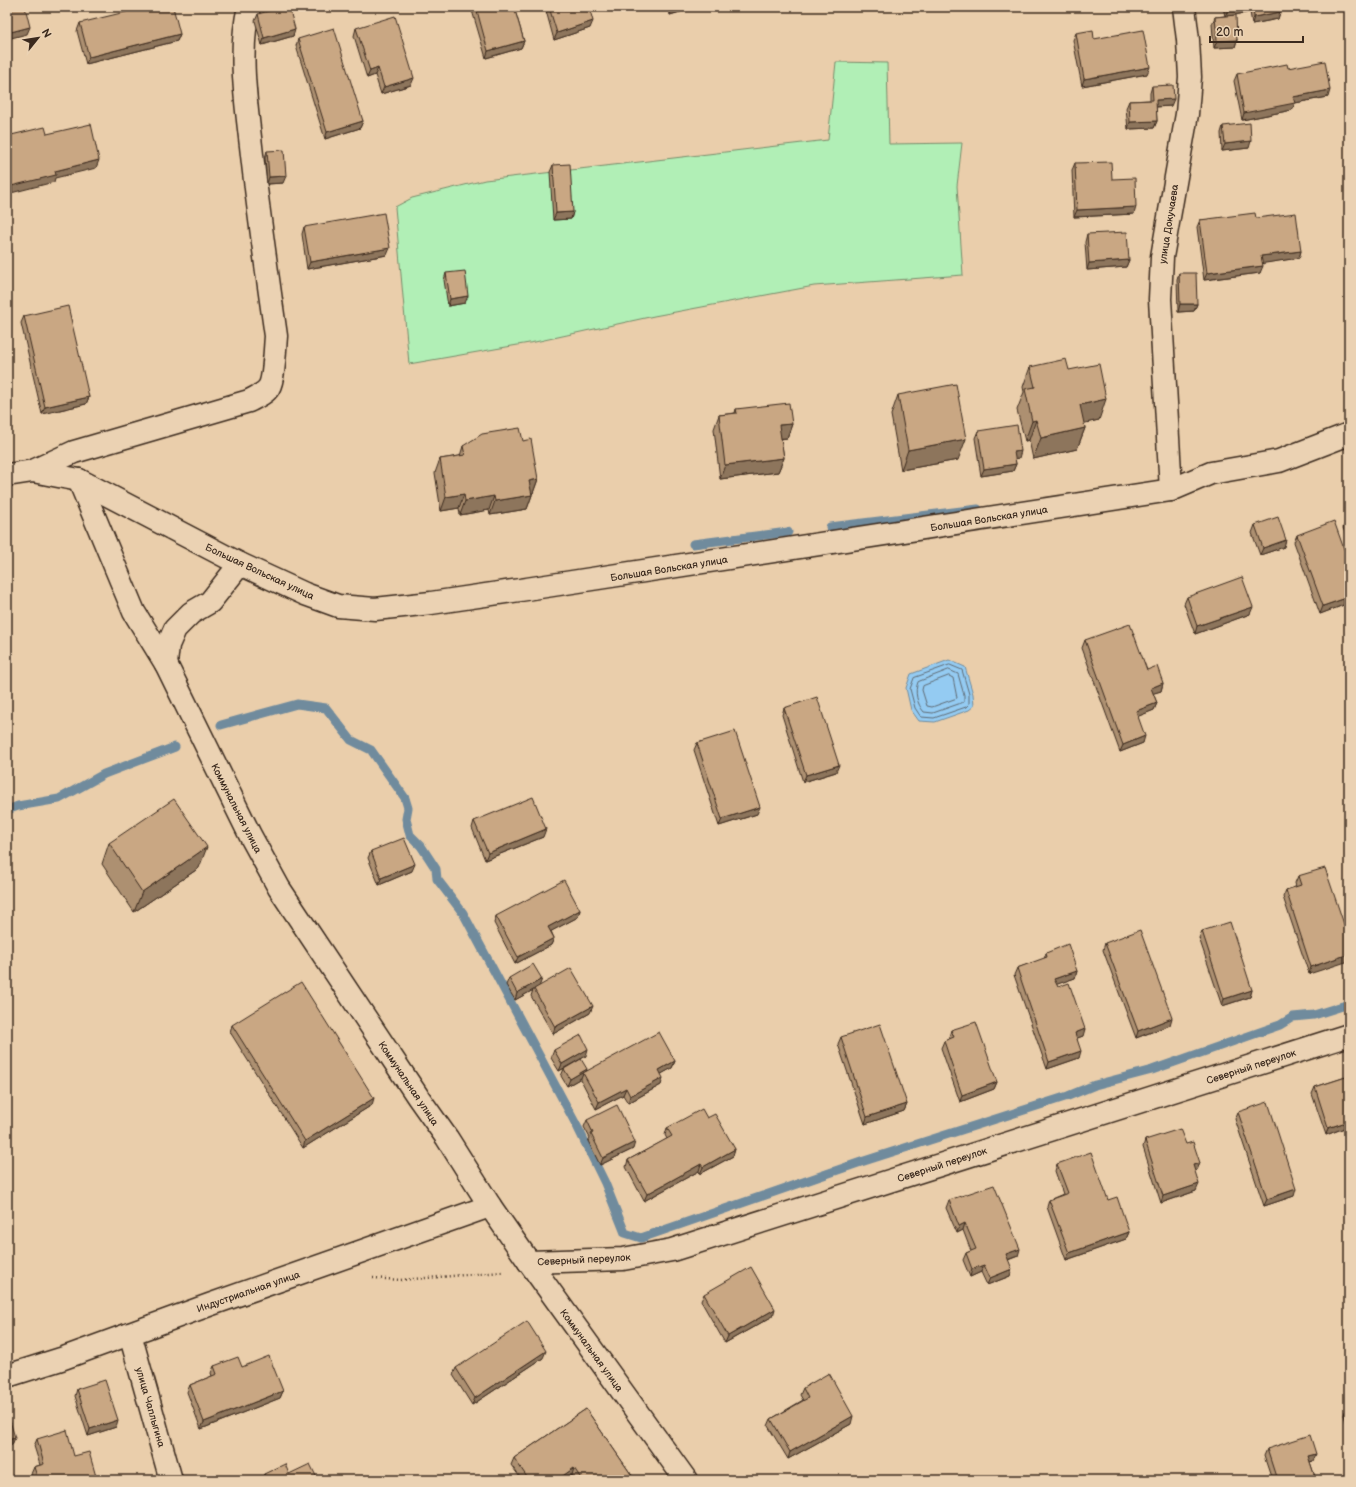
<svg xmlns="http://www.w3.org/2000/svg" width="1356" height="1487" viewBox="0 0 1356 1487" font-family="'Balsamiq Sans',sans-serif">
<rect width="100%" height="100%" fill="#eaceab"/>
<filter id="ink" filterUnits="userSpaceOnUse"><feTurbulence type="fractalNoise" baseFrequency=".025" numOctaves="2"/><feDisplacementMap in="SourceGraphic" scale="8" xChannelSelector="R" yChannelSelector="G"/><feConvolveMatrix kernelMatrix="1 2 1 2 8 2 1 2 1" color-interpolation-filters="sRGB"/></filter>
<g filter="url(#ink)">
<polygon fill="#b1efb6" stroke="#768c6a" points="836,62 887,63 889,144 962,143 957,186 963,275 814,286 654,316 535,342 409,364 395,207 412,198 485,180 828,140"/>
<polygon fill="#94cbf2" stroke="#708b9d" points="949,660 965,667 973,694 974,706 969,710 935,722 919,721 911,710 906,688 911,674"/>
<g fill="none" stroke-linecap="round" stroke-linejoin="round">
<g stroke="#5f6a73" stroke-width="1">
<polygon points="950,665 962,670 969,694 969,704 966,707 934,718 921,717 915,708 910,689 914,678"/>
<path d="M949,670l9,4 6,21v7l-31,11 -9,-1c-7,-8 -10,-20 -6,-30z"/>
<polygon points="949,676 953,678 957,698 932,707 927,706 922,690 923,686"/>
</g>
<g stroke="#708b9d" stroke-width="9">
<polyline points="830,527 978,509"/>
<polyline points="693,544 788,532"/>
<polyline points="221,725 297,704 326,708 351,740 371,750 405,798 408,808 406,819 410,835 421,846 436,869 437,879 463,913 578,1128 605,1183 625,1233 641,1238 861,1162 1068,1096 1095,1085 1152,1070 1280,1025 1293,1017 1314,1015 1349,1004"/>
<polyline points="7,810 18,806 59,799 104,774 175,747"/>
</g>
<defs>
<g id="minor">
<path d="M33,471l41,-19 175,-51c7,-4 16,-7 20,-14 5,-8 6,-40 7,-51 -9,-63 -18,-126 -25,-190 -5,-44 -13,-96 -2,-139"/>
<polyline points="7,475 33,471 79,480 240,564 305,594 338,606 375,609 431,603 520,590 1171,490 1211,473 1279,461 1349,434"/>
<polyline points="79,480 134,612 166,664 250,835 279,888 418,1097 447,1138 490,1206 529,1262 686,1480"/>
<polyline points="1171,490 1160,299 1162,257 1187,114 1190,77 1188,40 1184,7"/>
<polyline points="166,664 168,645 175,629 191,613 210,602 240,564"/>
<polyline points="529,1262 623,1259 672,1250 1349,1035"/>
<polyline points="130,1334 171,1480"/>
<polyline points="7,1376 61,1359 209,1305 490,1206"/>
</g>
</defs>
<use href="#minor" stroke="#3b2a1e" stroke-width="25"/>
<polyline stroke="#3b2a1e" stroke-width="2.5" stroke-dasharray="1 3" stroke-linecap="butt" points="373,1278 400,1280 503,1272"/>
<use href="#minor" stroke="#ebd2b3" stroke-width="22"/>
</g>
<g fill="#ad9071" stroke="#3b2a1e">
<polygon points="471,7 514,7 524,41 521,48 486,58"/>
<polygon points="545,7 589,7 590,28 554,40"/>
<polygon points="668,7 696,7 670,15"/>
<polygon points="1223,7 1279,7 1280,12 1278,19 1252,24 1250,12 1228,16 1237,40 1235,47 1214,48 1212,24 1215,17 1225,16"/>
<polygon points="258,14 295,29 293,36 262,45 255,21"/>
<polygon points="80,23 180,34 177,41 86,64 77,31"/>
<polygon points="356,28 411,85 381,94 375,75 367,78 354,36"/>
<polygon points="1076,33 1094,39 1147,74 1082,86 1073,40"/>
<polygon points="298,39 363,121 360,128 325,139 296,46"/>
<polygon points="1237,74 1328,97 1295,103 1292,110 1242,120 1234,81"/>
<polygon points="1152,86 1171,106 1156,107 1157,121 1154,128 1128,129 1126,108 1129,101 1150,100 1150,93"/>
<polygon points="1223,126 1249,148 1222,151 1221,133"/>
<polygon points="267,151 283,183 267,184 265,158"/>
<polygon points="1075,163 1112,179 1134,214 1074,217 1072,170"/>
<polygon points="553,165 573,212 571,219 553,220 550,172"/>
<polygon points="1256,218 1301,251 1299,258 1262,263 1260,273 1204,280 1197,227 1200,220"/>
<polygon points="304,227 387,255 307,269 302,234"/>
<polygon points="1087,234 1129,260 1126,267 1087,270 1085,242"/>
<polygon points="446,273 465,303 448,306 444,280"/>
<polygon points="1179,273 1197,304 1194,311 1178,312 1177,280"/>
<polygon points="24,316 89,397 86,404 42,414 21,323"/>
<polygon points="1030,367 1069,370 1099,420 1084,423 1085,428 1077,449 1033,459 1029,440 1025,441 1017,410 1024,392 1023,387"/>
<polygon points="898,395 958,460 901,470 891,415"/>
<polygon points="736,409 792,424 787,438 781,439 784,458 778,472 720,479 714,429 719,415 735,413"/>
<polygon points="978,431 1019,458 1015,459 1016,464 1013,471 981,476 975,438"/>
<polygon points="523,441 538,479 533,493 532,494 532,495 527,509 490,515 489,510 460,515 459,508 441,511 435,473 440,459 460,456 463,446"/>
<polygon points="1349,519 1349,542 1343,528 1346,521"/>
<polygon points="1255,525 1284,547 1260,555 1252,533"/>
<polygon points="1297,535 1349,563 1349,603 1320,614 1294,542"/>
<polygon points="1187,597 1250,614 1195,634 1184,604"/>
<polygon points="1085,640 1147,670 1163,683 1161,691 1153,693 1157,703 1154,710 1138,716 1143,743 1120,752 1082,648"/>
<polygon points="784,708 836,772 803,782 782,715"/>
<polygon points="697,743 757,814 719,826 694,750"/>
<polygon points="474,821 543,837 485,860 472,828"/>
<polygon points="109,843 199,868 134,912 102,864"/>
<polygon points="371,851 412,871 379,885 368,858"/>
<polygon points="1298,876 1349,939 1309,974 1283,897 1286,890 1296,887 1295,883"/>
<polygon points="580,910 578,917 551,931 554,938 551,945 515,964 494,923 496,916"/>
<polygon points="1202,931 1252,990 1250,997 1222,1006 1199,938"/>
<polygon points="1105,943 1170,1025 1136,1038 1103,950"/>
<polygon points="1046,953 1077,971 1075,978 1056,984 1083,1036 1077,1038 1079,1058 1047,1069 1014,975 1017,968 1044,959"/>
<polygon points="509,978 539,986 590,1013 553,1034 531,996 533,990 515,1000 506,985"/>
<polygon points="232,1025 372,1105 303,1148 230,1032"/>
<polygon points="951,1030 997,1082 994,1089 960,1102 941,1048 944,1041 949,1039 949,1037"/>
<polygon points="841,1037 907,1104 904,1111 865,1124 838,1044"/>
<polygon points="554,1050 586,1056 559,1071 551,1058"/>
<polygon points="675,1061 672,1068 661,1074 661,1085 628,1103 623,1095 596,1109 581,1080 581,1078 567,1086 561,1076 564,1069 586,1071"/>
<polygon points="1349,1076 1349,1133 1347,1127 1326,1135 1312,1094 1315,1087"/>
<polygon points="1238,1112 1294,1196 1264,1206 1235,1119"/>
<polygon points="707,1118 735,1149 733,1156 700,1174 699,1171 644,1201 626,1167 628,1160 667,1139 665,1135 667,1128"/>
<polygon points="587,1120 633,1149 600,1165 588,1141 590,1138 584,1127"/>
<polygon points="1145,1140 1186,1144 1200,1163 1197,1170 1194,1171 1196,1191 1161,1203 1143,1147"/>
<polygon points="1057,1164 1108,1200 1129,1232 1126,1239 1066,1260 1047,1207 1049,1200 1063,1194 1055,1171"/>
<polygon points="949,1200 1018,1256 1008,1260 1010,1276 987,1285 981,1272 970,1277 963,1260 966,1253 971,1251 963,1230 957,1233 946,1208"/>
<polygon points="704,1294 773,1316 725,1343 701,1301"/>
<polygon points="543,1358 472,1405 453,1375 456,1368"/>
<polygon points="214,1366 242,1367 283,1391 280,1398 201,1429 187,1392 190,1385 212,1376 211,1373"/>
<polygon points="803,1388 851,1424 788,1459 768,1426 771,1419 803,1400 800,1395"/>
<polygon points="77,1389 116,1427 88,1436 75,1396"/>
<polygon points="1349,1407 1349,1432 1344,1415 1346,1408"/>
<polygon points="586,1409 635,1480 575,1480 572,1475 565,1480 522,1480 511,1465 514,1458"/>
<polygon points="37,1439 74,1456 97,1480 33,1480 31,1474 34,1467 40,1465 34,1446"/>
<polygon points="1267,1449 1313,1461 1310,1462 1316,1480 1272,1480 1264,1456"/>
<polygon points="264,1474 289,1474 318,1480 262,1480"/>
</g>
<g fill="#8d755c" stroke="#3b2a1e">
<polygon points="675,7 696,7 670,15 673,8"/>
<polygon points="1240,7 1251,7 1250,12 1225,17 1228,9"/>
<polygon points="1280,12 1278,19 1252,24 1254,17"/>
<polygon points="593,21 590,28 554,40 557,33"/>
<polygon points="30,27 27,34 7,39 7,33"/>
<polygon points="295,29 293,36 262,45 264,38"/>
<polygon points="180,34 177,41 86,64 89,57"/>
<polygon points="1237,40 1235,47 1214,48 1217,41"/>
<polygon points="524,41 521,48 486,58 488,51"/>
<polygon points="1150,67 1147,74 1082,86 1084,79"/>
<polygon points="378,68 375,75 367,78 370,71"/>
<polygon points="414,78 411,85 381,94 384,87"/>
<polygon points="1330,90 1328,97 1295,103 1292,110 1242,120 1244,113 1293,97"/>
<polygon points="1174,99 1171,106 1153,107 1156,100"/>
<polygon points="363,121 360,128 325,139 327,132"/>
<polygon points="1157,121 1154,128 1128,129 1130,122"/>
<polygon points="1251,141 1249,148 1222,151 1225,144"/>
<polygon points="99,160 96,168 55,178 54,182 7,194 7,187 55,171"/>
<polygon points="286,176 283,183 267,184 269,177"/>
<polygon points="1136,207 1134,214 1074,217 1077,210"/>
<polygon points="573,212 571,219 553,220 556,213"/>
<polygon points="390,248 387,255 307,269 310,262"/>
<polygon points="1301,251 1299,258 1259,264 1261,256"/>
<polygon points="1129,260 1126,267 1087,270 1089,263"/>
<polygon points="1263,266 1260,273 1204,280 1207,273"/>
<polygon points="468,296 465,303 448,306 450,299"/>
<polygon points="1180,304 1197,304 1194,311 1178,312"/>
<polygon points="89,397 86,404 42,414 45,407"/>
<polygon points="1106,399 1099,420 1072,426 1080,405"/>
<polygon points="1036,420 1029,440 1025,441 1032,421"/>
<polygon points="792,424 787,438 774,439 779,425"/>
<polygon points="1085,428 1077,449 1033,459 1041,438"/>
<polygon points="966,439 958,460 901,470 908,450"/>
<polygon points="1021,451 1019,458 1011,459 1014,452"/>
<polygon points="784,458 778,472 720,479 725,465"/>
<polygon points="1016,464 1013,471 981,476 984,469"/>
<polygon points="538,479 533,493 524,495 529,481"/>
<polygon points="464,494 459,508 441,511 446,497"/>
<polygon points="532,495 527,509 490,515 495,501"/>
<polygon points="494,496 489,510 460,515 465,501"/>
<polygon points="1286,540 1284,547 1260,555 1263,548"/>
<polygon points="1349,597 1349,603 1320,614 1323,606"/>
<polygon points="1253,607 1250,614 1195,634 1197,626"/>
<polygon points="1163,683 1161,691 1148,695 1151,688"/>
<polygon points="1157,703 1154,710 1134,718 1136,711"/>
<polygon points="1145,736 1143,743 1120,752 1123,745"/>
<polygon points="839,765 836,772 803,782 806,775"/>
<polygon points="760,807 757,814 719,826 722,819"/>
<polygon points="546,829 543,837 485,860 488,853"/>
<polygon points="207,847 199,868 134,912 142,892"/>
<polygon points="415,864 412,871 379,885 381,878"/>
<polygon points="580,910 578,917 546,934 548,927"/>
<polygon points="554,938 551,945 515,964 518,957"/>
<polygon points="1349,954 1349,961 1309,974 1311,967"/>
<polygon points="1077,971 1075,978 1052,986 1054,979"/>
<polygon points="542,979 539,987 515,1000 517,993"/>
<polygon points="1252,990 1250,997 1222,1006 1224,999"/>
<polygon points="593,1006 590,1013 553,1034 555,1027"/>
<polygon points="1172,1018 1170,1025 1136,1038 1138,1031"/>
<polygon points="1085,1029 1083,1036 1072,1040 1075,1033"/>
<polygon points="588,1049 586,1056 559,1071 562,1064"/>
<polygon points="1081,1051 1079,1058 1047,1069 1049,1062"/>
<polygon points="675,1061 672,1068 656,1077 659,1070"/>
<polygon points="587,1069 585,1076 583,1073 581,1078 567,1086 570,1079"/>
<polygon points="663,1078 661,1085 628,1103 630,1096"/>
<polygon points="997,1082 994,1089 960,1102 962,1095"/>
<polygon points="626,1088 623,1095 596,1109 599,1102"/>
<polygon points="374,1098 372,1105 303,1148 305,1141"/>
<polygon points="907,1104 904,1111 865,1124 867,1117"/>
<polygon points="1349,1121 1347,1127 1326,1135 1328,1128"/>
<polygon points="635,1142 633,1149 600,1165 603,1158"/>
<polygon points="735,1149 733,1156 700,1174 703,1167"/>
<polygon points="1200,1163 1197,1170 1190,1173 1193,1165"/>
<polygon points="701,1164 699,1171 644,1201 647,1194"/>
<polygon points="1199,1184 1196,1191 1161,1203 1163,1196"/>
<polygon points="1296,1189 1294,1196 1264,1206 1267,1199"/>
<polygon points="965,1223 963,1230 957,1233 959,1226"/>
<polygon points="1129,1232 1126,1239 1066,1260 1069,1253"/>
<polygon points="1020,1249 1018,1256 1004,1261 1006,1254"/>
<polygon points="984,1265 981,1272 970,1277 972,1269"/>
<polygon points="1012,1269 1010,1276 987,1285 990,1278"/>
<polygon points="775,1309 773,1316 725,1343 728,1336"/>
<polygon points="546,1351 543,1358 472,1405 475,1398"/>
<polygon points="283,1391 280,1398 201,1429 204,1422"/>
<polygon points="853,1416 851,1424 788,1459 790,1452"/>
<polygon points="118,1420 116,1427 88,1436 90,1429"/>
<polygon points="15,1438 12,1445 7,1446 7,1440"/>
<polygon points="1316,1454 1313,1461 1306,1463 1308,1456"/>
<polygon points="574,1468 572,1475 565,1480 557,1480"/>
</g>
<g fill="#c9a783" stroke="#3b2a1e">
<polygon points="7,7 25,7 30,27 7,33"/>
<polygon points="146,7 173,7 180,34 89,57 80,23"/>
<polygon points="282,7 289,7 295,29 264,38 258,14"/>
<polygon points="476,7 514,7 524,41 488,51"/>
<polygon points="549,7 589,7 593,21 557,33"/>
<polygon points="1227,7 1240,7 1228,9"/>
<polygon points="1253,7 1279,7 1280,12 1254,17"/>
<polygon points="1236,15 1237,40 1217,41 1215,17"/>
<polygon points="395,16 414,78 384,87 378,68 370,71 356,28"/>
<polygon points="334,28 363,121 327,132 298,39"/>
<polygon points="1093,30 1094,39 1143,30 1150,67 1084,79 1076,33"/>
<polygon points="1325,61 1330,90 1293,97 1295,103 1244,113 1237,74 1287,64 1288,68"/>
<polygon points="1173,85 1174,99 1156,100 1157,121 1130,122 1129,101 1153,100 1152,86"/>
<polygon points="1250,123 1251,141 1225,144 1223,126"/>
<polygon points="91,124 99,160 55,171 56,175 7,187 7,136 45,127 47,134"/>
<polygon points="284,150 286,176 269,177 267,151"/>
<polygon points="1111,162 1112,179 1135,178 1136,207 1077,210 1075,163"/>
<polygon points="570,164 573,212 556,213 553,165"/>
<polygon points="384,213 390,248 310,262 304,227"/>
<polygon points="1255,213 1256,218 1296,213 1301,251 1261,256 1263,266 1207,273 1200,220"/>
<polygon points="1127,232 1129,260 1089,263 1087,234"/>
<polygon points="465,271 468,296 450,299 446,273"/>
<polygon points="1179,273 1196,273 1197,304 1180,304"/>
<polygon points="68,306 89,397 45,407 24,316"/>
<polygon points="1066,359 1069,370 1099,364 1106,399 1080,405 1085,428 1041,438 1036,420 1032,421 1025,389 1035,387 1030,367"/>
<polygon points="956,384 966,439 908,450 898,395"/>
<polygon points="789,403 792,424 779,425 784,458 725,465 719,415 737,413 736,409"/>
<polygon points="1017,425 1021,451 1014,452 1016,464 984,469 978,431"/>
<polygon points="520,428 523,441 531,439 538,479 529,481 532,495 495,501 494,496 465,501 464,494 446,497 440,459 465,455 463,446 482,434"/>
<polygon points="1278,517 1286,540 1263,548 1255,525"/>
<polygon points="1349,519 1349,528 1346,521"/>
<polygon points="1334,521 1349,563 1349,597 1323,606 1297,535"/>
<polygon points="1242,577 1253,607 1197,626 1187,597"/>
<polygon points="1130,624 1147,670 1157,666 1163,683 1151,688 1157,703 1136,711 1145,736 1123,745 1085,640"/>
<polygon points="817,697 839,765 806,775 784,708"/>
<polygon points="735,731 760,807 722,819 697,743"/>
<polygon points="533,797 546,829 488,853 474,821"/>
<polygon points="174,799 207,847 142,892 109,843"/>
<polygon points="404,838 415,864 381,878 371,851"/>
<polygon points="1325,868 1349,939 1349,954 1311,967 1286,890 1301,885 1298,876"/>
<polygon points="564,880 580,910 548,927 554,938 518,957 496,916"/>
<polygon points="1230,922 1252,990 1224,999 1202,931"/>
<polygon points="1140,930 1172,1018 1138,1031 1105,943"/>
<polygon points="1068,944 1077,971 1054,979 1058,987 1069,983 1085,1029 1075,1033 1081,1051 1049,1062 1017,968 1047,957 1046,953"/>
<polygon points="533,964 542,979 517,993 509,978"/>
<polygon points="571,968 593,1006 555,1027 534,989"/>
<polygon points="301,982 374,1098 305,1141 232,1025"/>
<polygon points="976,1022 997,1082 962,1095 944,1041 954,1037 951,1030"/>
<polygon points="880,1024 907,1104 867,1117 841,1037"/>
<polygon points="659,1032 675,1061 659,1070 663,1078 630,1096 626,1088 599,1102 583,1073"/>
<polygon points="581,1035 588,1049 562,1064 554,1050"/>
<polygon points="581,1059 587,1069 570,1079 564,1069"/>
<polygon points="1349,1076 1349,1121 1328,1128 1315,1087"/>
<polygon points="1268,1102 1296,1189 1267,1199 1238,1112"/>
<polygon points="617,1105 635,1142 603,1158 591,1134 593,1133 587,1120"/>
<polygon points="702,1109 707,1118 715,1114 735,1149 703,1167 701,1164 647,1194 628,1160 672,1136 667,1128"/>
<polygon points="1180,1129 1186,1144 1193,1142 1200,1163 1193,1165 1199,1184 1163,1196 1145,1140"/>
<polygon points="1091,1152 1108,1200 1117,1197 1129,1232 1069,1253 1049,1200 1068,1193 1057,1164"/>
<polygon points="994,1185 1020,1249 1006,1254 1012,1269 990,1278 984,1265 972,1269 966,1253 976,1249 965,1223 959,1226 949,1200"/>
<polygon points="751,1267 775,1309 728,1336 704,1294"/>
<polygon points="527,1321 546,1351 475,1398 456,1368"/>
<polygon points="269,1356 283,1391 204,1422 190,1385 217,1374 214,1366 238,1357 242,1367"/>
<polygon points="829,1373 853,1416 790,1452 771,1419 808,1398 803,1388"/>
<polygon points="105,1380 118,1420 90,1429 77,1389"/>
<polygon points="1349,1407 1349,1417 1346,1408"/>
<polygon points="586,1409 635,1480 582,1480 574,1468 557,1480 529,1480 514,1458"/>
<polygon points="7,1410 15,1438 7,1440"/>
<polygon points="67,1430 74,1456 89,1452 97,1480 38,1480 34,1467 44,1464 37,1439"/>
<polygon points="1310,1435 1316,1454 1308,1456 1316,1480 1277,1480 1267,1449"/>
<polygon points="285,1464 289,1474 310,1464 318,1480 266,1480 264,1474"/>
<polygon points="1209,1478 1209,1480 1201,1480"/>
</g>
</g>
<g text-anchor="middle" stroke-width="3" stroke-linejoin="round" paint-order="stroke">
<g font-size="10" fill="#3b2a1e" stroke="#ebd2b3">
<text transform="translate(1168 224) rotate(-81)" y="4">улица Докучаева</text>
<text transform="translate(989 518) rotate(-9)" y="4">Большая Вольская улица</text>
<text transform="translate(669 568) rotate(-9)" y="4">Большая Вольская улица</text>
<text transform="translate(260 571) rotate(25)" y="4">Большая Вольская улица</text>
<text transform="translate(237 808) rotate(63)" y="4">Коммунальная улица</text>
<text transform="translate(1251 1066) rotate(-18)" y="4">Северный переулок</text>
<text transform="translate(409 1083) rotate(56)" y="4">Коммунальная улица</text>
<text transform="translate(942 1164) rotate(-18)" y="4">Северный переулок</text>
<text transform="translate(584 1259) rotate(-3)" y="4">Северный переулок</text>
<text transform="translate(248 1291) rotate(-19)" y="4">Индустриальная улица</text>
<text transform="translate(592 1350) rotate(54)" y="4">Коммунальная улица</text>
<text transform="translate(151 1407) rotate(74)" y="4">улица Чаплыгина</text>
</g>
</g>
<rect width="1356" height="1487" fill="none" stroke="#ebd2b3" stroke-width="24"/>
<rect x="12" y="12" width="1332" height="1463" fill="none" stroke="#3b2a1e" stroke-width="1.5" filter="url(#ink)"/>
<g transform="translate(38 38) rotate(60)" stroke="#ebd2b3" stroke-width="3" paint-order="stroke">
<path d="M0-3L7 15L0 10L-7 15Z" fill="#3b2a1e"/>
<text y="-6" font-size="11" font-weight="bold" text-anchor="middle" fill="#3b2a1e">N</text>
</g>
<path d="M1210 36v6h93v-6" fill="none" stroke="#3b2a1e" stroke-width="2"/>
<text x="1216" y="36" font-size="12" fill="#3b2a1e" stroke="#ebd2b3" stroke-width="3" paint-order="stroke">20 m</text>
</svg>
